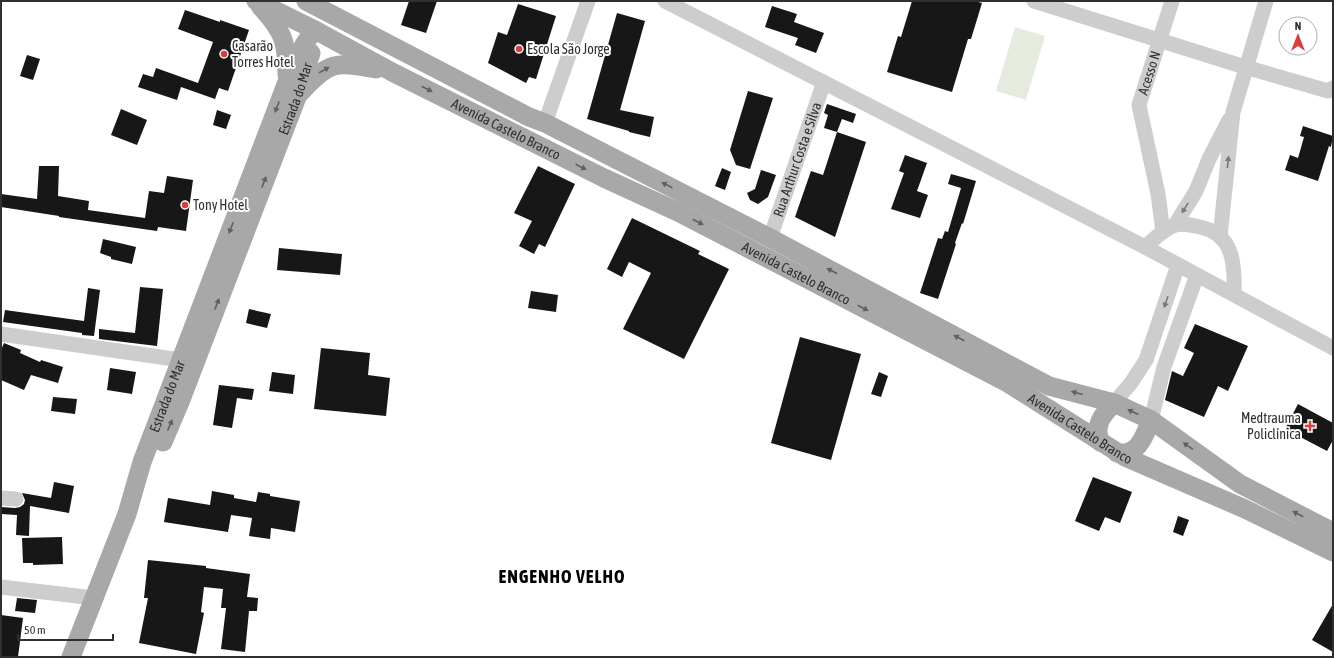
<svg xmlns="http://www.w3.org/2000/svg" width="1334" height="658" viewBox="0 0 1334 658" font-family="'Asap Condensed',sans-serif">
<rect width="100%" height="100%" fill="#fff"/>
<polygon fill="#e5ecdf" points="1015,27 1045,36 1026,100 996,91"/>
<g fill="#171717">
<polygon points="409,1 437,1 426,33 401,25"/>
<polygon points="912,1 974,1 982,3 971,39 968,39 952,92 887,72 898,36 901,37"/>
<polygon points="518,4 556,16 536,79 529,77 526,83 488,63 498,32 507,35"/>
<polygon points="772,6 797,14 794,22 824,33 816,53 795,45 798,38 765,27"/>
<polygon points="185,10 220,22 220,20 249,30 228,91 219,88 215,99 181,87 177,100 138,87 143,74 153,77 156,68 198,83 213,42 178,29"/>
<polygon points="617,13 645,21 620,110 654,117 650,137 629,132 629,131 587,119"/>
<polygon points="27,55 40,59 33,80 20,76"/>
<polygon points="748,91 773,98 750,169 736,165 730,150"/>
<polygon points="827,104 856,114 853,123 842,119 837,132 824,128 828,115 824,113"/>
<polygon points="121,109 147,120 137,145 111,135"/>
<polygon points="217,110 231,115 226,129 213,125"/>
<polygon points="1303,126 1333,136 1331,147 1329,146 1318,181 1285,170 1290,155 1298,158 1304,137 1300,136"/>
<polygon points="837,132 866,142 835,237 795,217 811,171 823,175"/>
<polygon points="905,155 927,163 917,191 928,195 920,218 891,209 904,173 899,171"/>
<polygon points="39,166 59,166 58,196 89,201 88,210 145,218 149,191 164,193 167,176 193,180 186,231 158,227 157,231 59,217 59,216 1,207 1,194 37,199"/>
<polygon points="538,166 575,184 545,247 539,244 534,254 519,246 532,221 514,213"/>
<polygon points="722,168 731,172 725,190 715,186"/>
<polygon points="761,170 776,175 768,197 758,204 750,200 747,193 755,189"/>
<polygon points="951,174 976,181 963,224 962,223 955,243 956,244 938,299 920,293 938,238 942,239 945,231 948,232 961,188 948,184"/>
<polygon points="632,218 700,251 698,254 729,269 684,359 623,329 651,273 629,262 622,277 607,269"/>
<polygon points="103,239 136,247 132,264 111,259 111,257 100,253"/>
<polygon points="279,248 342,254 340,275 277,270"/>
<polygon points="140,287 163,289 157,346 99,339 99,329 135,333"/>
<polygon points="88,288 100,290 94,336 82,335 82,333 3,322 5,310 84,321"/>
<polygon points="531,291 558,295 556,312 528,308"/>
<polygon points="249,309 271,314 267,328 246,323"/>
<polygon points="1195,324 1248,346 1228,391 1218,386 1204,417 1165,400 1172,371 1183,376 1194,353 1184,348"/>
<polygon points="800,337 861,354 831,460 771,443"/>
<polygon points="4,343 21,350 20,353 40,362 41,360 63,367 58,383 31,375 24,390 1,380 1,350"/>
<polygon points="321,348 370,353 368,375 390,378 386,416 314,409"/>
<polygon points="110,368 136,372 132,394 107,390"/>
<polygon points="272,372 295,375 293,394 269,391"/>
<polygon points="879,372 888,376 881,397 871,394"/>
<polygon points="219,385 254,389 252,400 237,398 232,428 213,425"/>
<polygon points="53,397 77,399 75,414 51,411"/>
<polygon points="1298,404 1333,423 1333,440 1327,451 1285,429"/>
<polygon points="1093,477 1132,492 1120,523 1105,517 1099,531 1075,521"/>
<polygon points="54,482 74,486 69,513 30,506 29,536 16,535 17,515 1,514 1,507 15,508 20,507 24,504 25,500 22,493 51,498"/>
<polygon points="212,491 234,495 234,498 256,502 258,492 270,494 270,496 300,501 295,532 271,528 270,539 249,536 252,518 231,515 228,532 164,522 168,498 210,505"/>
<polygon points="1178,516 1189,520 1183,536 1173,532"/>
<polygon points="62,537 63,564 33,565 33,563 23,563 22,538"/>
<polygon points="148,560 206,566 206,568 250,574 247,597 258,598 257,611 249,611 245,652 221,649 226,608 221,608 223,589 204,587 201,612 204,613 196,654 139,643 148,598 144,598"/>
<polygon points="17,598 37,600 35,613 15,611"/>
<polygon points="1333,604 1333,652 1312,640"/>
<polygon points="1,615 23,618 18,657 1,657"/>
</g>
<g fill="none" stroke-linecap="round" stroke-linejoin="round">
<g stroke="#cdcdcd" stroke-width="15">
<polyline points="665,1 1145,247 1333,348"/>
<polyline points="1034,1 1245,67 1328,91 1333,88"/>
<polyline points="545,123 588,1"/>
<polyline points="1175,225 1196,191 1209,159 1229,120"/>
<path id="s1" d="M1163,232l-5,-38 -19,-89 33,-104"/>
<polyline points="1220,237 1233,112 1266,1"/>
<path id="s2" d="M770,238l54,-156"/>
<path d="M1145,247c9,-8 19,-18 30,-22 8,-2 17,0 25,2 34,7 35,38 34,67"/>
<polyline points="1,334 181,360"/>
<polyline points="1114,403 1131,383 1146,360 1178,265"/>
<polyline points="1151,420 1164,367 1197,275"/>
<polyline points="1,498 16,499"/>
<polyline points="1,587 94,598"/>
</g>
<g stroke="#a8a8a8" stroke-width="19">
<path id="s3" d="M256,1l59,29 77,42 212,106 74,34 328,170 119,75 120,52 88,43"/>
<polyline points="306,1 529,117 545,123 770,238 1049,386 1114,403 1151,420 1240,484 1333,532"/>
<path d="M260,6c23,25 27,35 27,69"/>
<path d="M301,92c29,-32 35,-30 75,-23"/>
<path id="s4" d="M163,442l17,-40 117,-305 14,-44"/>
<path d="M1100,442c-6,-17 2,-27 14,-39"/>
<path d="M1117,453c21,3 27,-16 34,-33"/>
<path id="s5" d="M71,657l56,-143 15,-52 145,-380c8,-18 14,-37 28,-52"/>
</g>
</g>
<defs><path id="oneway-solid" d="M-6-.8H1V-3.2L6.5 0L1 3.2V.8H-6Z"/></defs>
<g fill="#606060">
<use href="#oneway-solid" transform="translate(324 70) rotate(-29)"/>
<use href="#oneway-solid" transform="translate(427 89) rotate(27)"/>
<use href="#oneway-solid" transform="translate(277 107) rotate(111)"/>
<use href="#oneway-solid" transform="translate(581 167) rotate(27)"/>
<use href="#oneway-solid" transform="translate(264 182) rotate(-69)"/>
<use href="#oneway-solid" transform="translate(667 185) rotate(-153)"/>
<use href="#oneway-solid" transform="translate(698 222) rotate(27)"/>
<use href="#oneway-solid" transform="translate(231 228) rotate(111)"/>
<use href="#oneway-solid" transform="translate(832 271) rotate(-152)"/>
<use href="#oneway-solid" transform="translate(217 304) rotate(-69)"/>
<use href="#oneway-solid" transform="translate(863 308) rotate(27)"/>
<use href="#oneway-solid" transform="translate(959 338) rotate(-152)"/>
<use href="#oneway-solid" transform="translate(1077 393) rotate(-165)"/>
<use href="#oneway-solid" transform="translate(1133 412) rotate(-155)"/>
<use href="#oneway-solid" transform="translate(170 425) rotate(-67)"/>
<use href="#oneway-solid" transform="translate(1188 446) rotate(-145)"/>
<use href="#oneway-solid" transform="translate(1298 514) rotate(-153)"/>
</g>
<g fill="#777">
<use href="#oneway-solid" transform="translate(1228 162) rotate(-84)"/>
<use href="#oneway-solid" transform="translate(1185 208) rotate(122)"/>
<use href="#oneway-solid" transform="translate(1166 302) rotate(109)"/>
</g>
<g fill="#de3c3b" stroke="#fff" stroke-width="1.5">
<circle cx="519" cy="49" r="4"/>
<circle cx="224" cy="54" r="4"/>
<circle cx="185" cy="205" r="4"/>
<path d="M1308 420h4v4h4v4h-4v4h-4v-4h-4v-4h4z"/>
</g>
<g text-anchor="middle" stroke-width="4" stroke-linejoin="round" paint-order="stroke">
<g font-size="14" fill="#303030" stroke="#fff" text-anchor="start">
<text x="232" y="51">Casarão<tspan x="232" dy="16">Torres Hotel</tspan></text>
<text x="527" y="54">Escola São Jorge</text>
<text x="193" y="210">Tony Hotel</text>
<text x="1301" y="423" text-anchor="end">Medtrauma<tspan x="1301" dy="16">Policlínica</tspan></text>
</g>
<g font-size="14" fill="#303030" stroke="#fff">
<text dy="5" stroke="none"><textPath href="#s1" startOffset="163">Acesso N</textPath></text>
<text dy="5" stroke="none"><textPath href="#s4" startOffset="368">Estrada do Mar</textPath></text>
<text dy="5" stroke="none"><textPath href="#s3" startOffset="281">Avenida Castelo Branco</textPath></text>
<text dy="5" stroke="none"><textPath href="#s2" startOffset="83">Rua Arthur Costa e Silva</textPath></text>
<text dy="5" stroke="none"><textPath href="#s3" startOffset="605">Avenida Castelo Branco</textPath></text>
<text dy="5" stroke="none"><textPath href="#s5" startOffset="278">Estrada do Mar</textPath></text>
<text dy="5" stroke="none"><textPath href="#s3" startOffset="929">Avenida Castelo Branco</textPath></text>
</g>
<g font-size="18" font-weight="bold" letter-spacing="1" fill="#000" stroke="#fff">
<text x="562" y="583">ENGENHO VELHO</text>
</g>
</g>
<rect width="1334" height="658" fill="none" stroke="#303030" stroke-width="4"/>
<g transform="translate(1298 36)"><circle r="19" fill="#ffffff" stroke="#acacac"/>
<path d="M0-3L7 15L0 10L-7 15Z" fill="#de3c3b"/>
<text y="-6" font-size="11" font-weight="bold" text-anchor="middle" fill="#303030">N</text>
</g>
<path d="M18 634v6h95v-6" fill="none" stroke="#303030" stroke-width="2"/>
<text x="24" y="634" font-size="12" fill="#303030" stroke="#ffffff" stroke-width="3" paint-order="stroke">50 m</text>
</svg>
